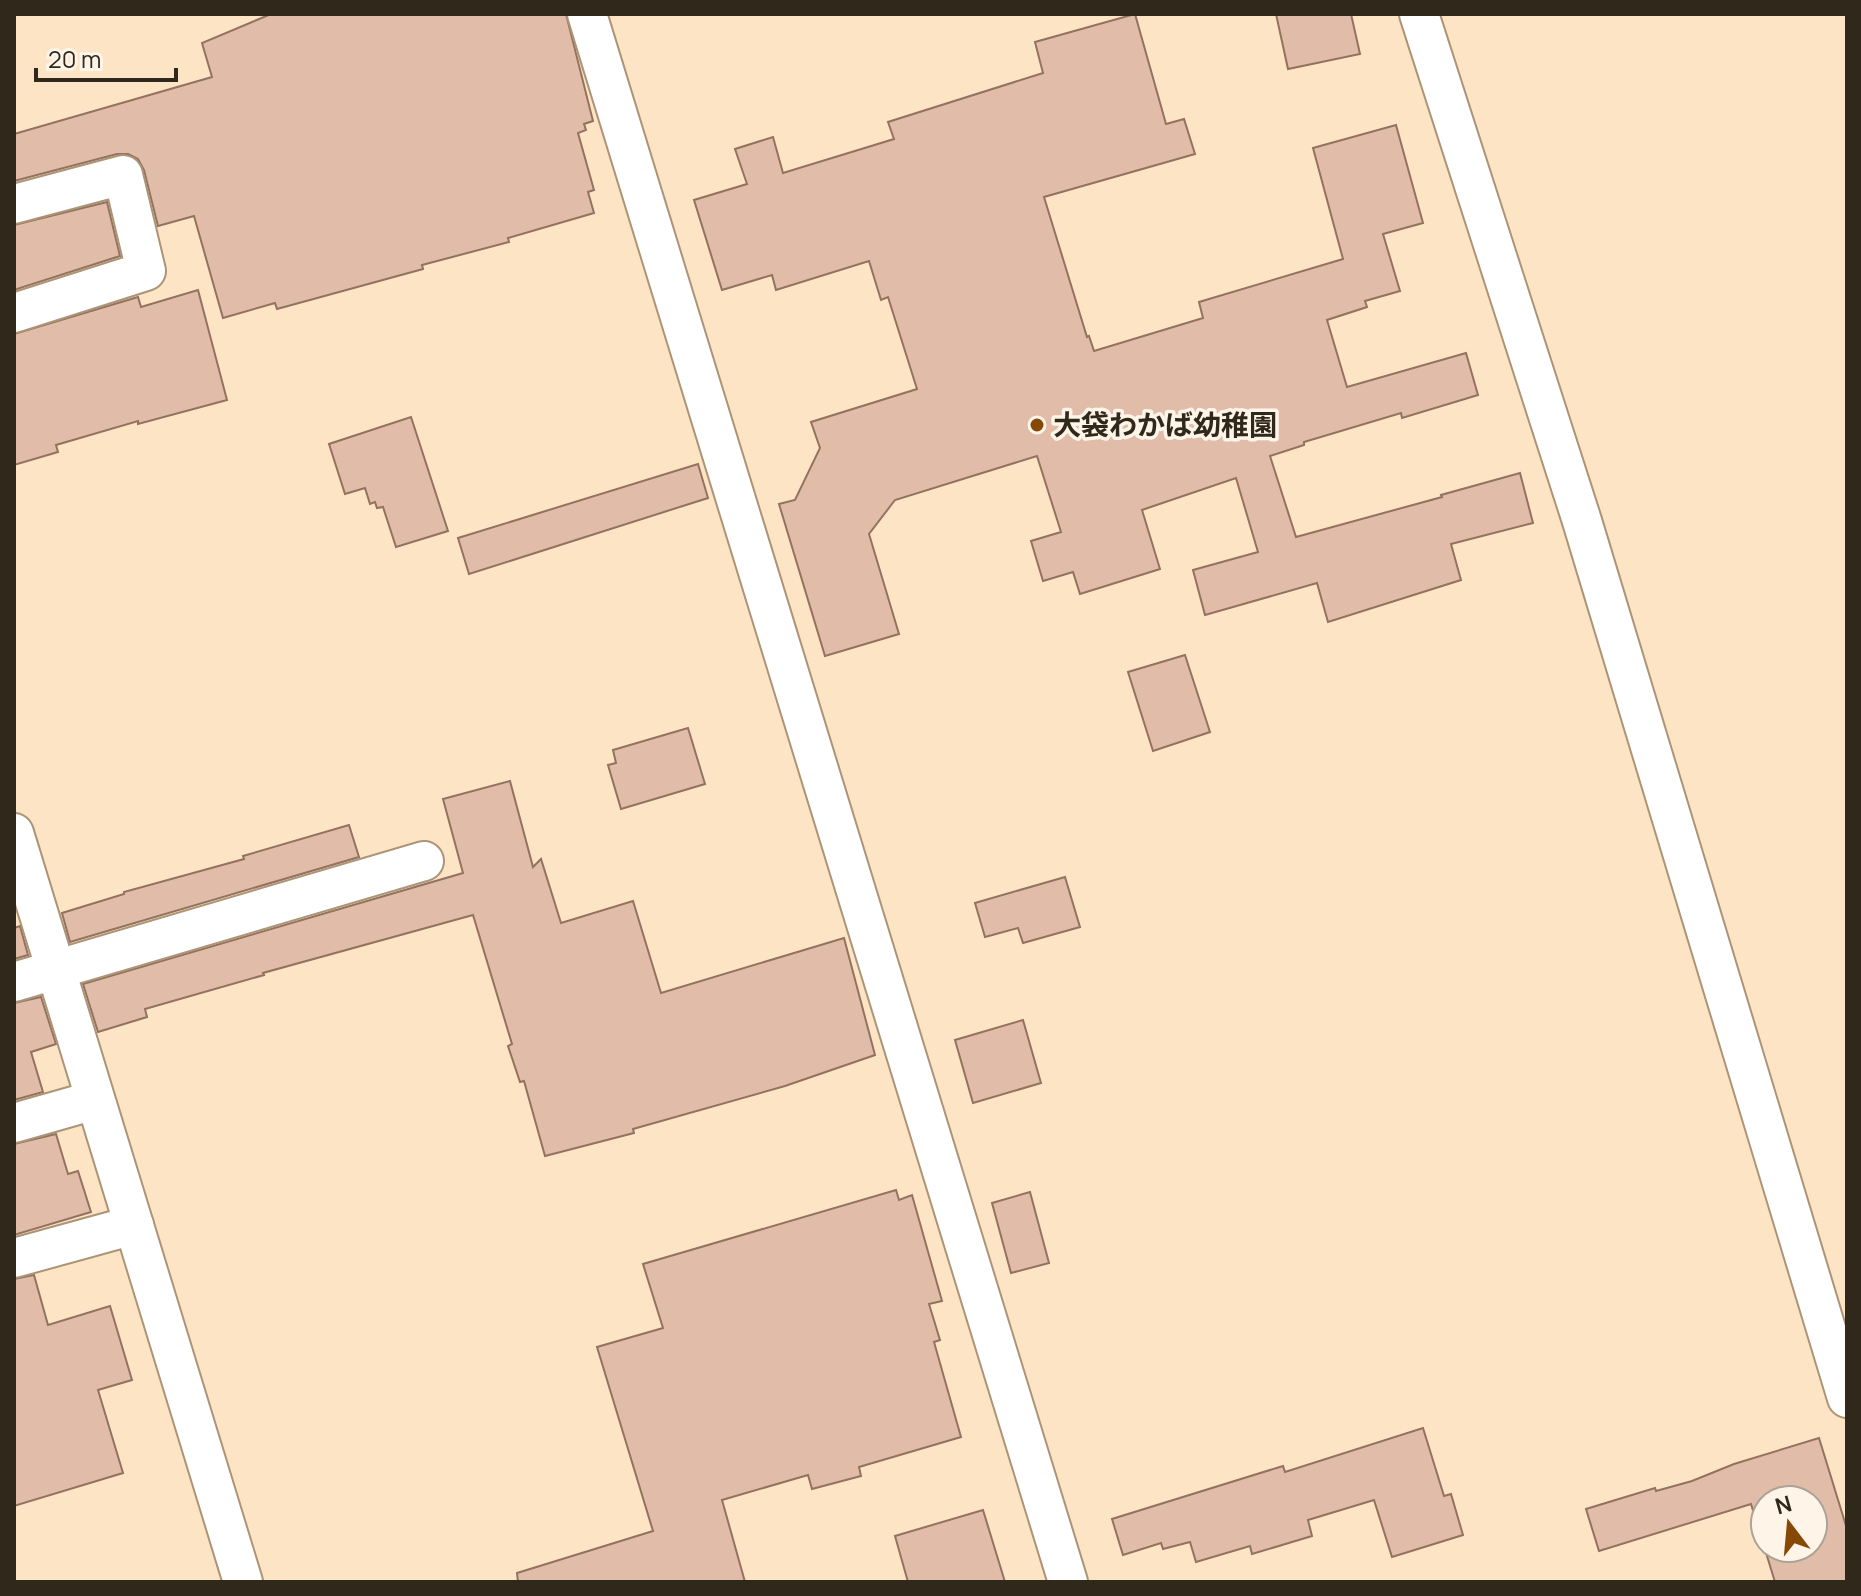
<svg xmlns="http://www.w3.org/2000/svg" width="1861" height="1596" viewBox="0 0 1861 1596" font-family="Manrope,'Noto Sans JP',sans-serif">
<rect width="100%" height="100%" fill="#fde4c5"/>
<g fill="#e1bda9" stroke="#937260" stroke-width="2" fill-rule="evenodd">
<polygon points="271,14 566,14 593,121 584,124 586,130 578,133 594,190 588,192 594,213 508,238 509,242 422,265 423,269 277,309 275,303 223,318 194,216 158,226 144,170 138,159 128,154 117,154 14,181 14,134 212,77 202,43"/>
<polygon points="1135,14 1166,124 1184,119 1195,154 1044,197 1087,337 1089,336 1094,351 1203,318 1199,302 1343,259 1313,148 1396,125 1423,223 1383,234 1400,291 1365,301 1367,307 1327,320 1347,387 1466,353 1478,395 1402,418 1401,413 1304,442 1304,445 1270,456 1296,537 1442,497 1441,495 1520,473 1533,523 1451,544 1461,580 1328,622 1317,583 1205,615 1193,570 1258,552 1236,478 1142,510 1160,569 1080,594 1073,572 1043,581 1031,541 1061,532 1037,456 895,500 869,534 899,634 825,656 779,504 795,500 820,448 811,422 917,389 888,297 881,300 869,261 776,290 772,275 722,290 694,200 747,184 735,149 773,137 783,173 894,139 888,122 1043,73 1035,42"/>
<polygon points="1276,14 1351,14 1360,54 1288,69"/>
<polygon points="107,202 120,256 14,290 14,225"/>
<polygon points="198,290 227,400 138,424 138,421 56,445 58,452 14,465 14,334 138,297 141,307"/>
<polygon points="411,417 448,531 396,547 383,507 377,508 375,502 370,504 365,488 345,494 329,444"/>
<polygon points="698,464 708,498 469,574 458,538"/>
<polygon points="1185,655 1210,732 1153,751 1128,672"/>
<polygon points="688,728 705,784 621,809 608,765 616,763 613,750"/>
<polygon points="510,781 533,867 541,859 561,923 633,901 661,993 844,938 875,1055 785,1086 633,1129 634,1133 545,1156 524,1081 520,1082 508,1046 512,1044 473,915 263,973 264,975 145,1009 147,1017 98,1032 83,984 463,873 443,799"/>
<polygon points="349,825 359,857 70,942 62,913 124,894 124,892 244,859 243,856"/>
<polygon points="1065,877 1080,927 1023,943 1018,928 985,937 975,903"/>
<polygon points="20,926 28,955 14,959 14,928"/>
<polygon points="41,997 56,1044 31,1052 43,1092 14,1100 14,1003"/>
<polygon points="1023,1020 1041,1083 973,1103 955,1040"/>
<polygon points="56,1134 68,1174 78,1171 91,1212 14,1235 14,1144"/>
<polygon points="896,1190 899,1200 912,1195 942,1301 929,1304 940,1340 934,1342 961,1437 859,1467 861,1476 812,1489 808,1475 722,1500 745,1582 518,1582 517,1573 653,1531 597,1347 663,1328 643,1264"/>
<polygon points="1030,1192 1049,1263 1011,1273 992,1203"/>
<polygon points="34,1275 48,1325 110,1306 132,1380 98,1390 123,1473 14,1506 14,1279"/>
<polygon points="1423,1428 1444,1496 1451,1494 1463,1535 1392,1557 1374,1500 1308,1520 1312,1536 1252,1554 1250,1546 1196,1562 1190,1542 1163,1549 1161,1543 1123,1555 1112,1519 1283,1466 1285,1472"/>
<path d="M1819,1438l28,91v53h-72l-24,-78 -152,47 -13,-42 69,-21 1,3 36,-10 42,-17zM1765,1500h48v48h-48z"/>
<polygon points="983,1510 1005,1582 908,1582 895,1536"/>
</g>
<g fill="none" stroke-linecap="round" stroke-linejoin="round">
<defs>
<g id="minor">
<polyline points="587,14 1068,1582"/>
<polyline points="1419,14 1582,521 1847,1398"/>
<polyline points="14,204 123,175 146,271 14,313"/>
<polyline points="14,833 243,1582"/>
<polyline points="14,982 424,861"/>
<polyline points="14,1123 95,1100"/>
<polyline points="14,1258 134,1225"/>
</g>
</defs>
<use href="#minor" stroke="#ac9477" stroke-width="42"/>
<use href="#minor" stroke="#fff" stroke-width="38"/>
</g>
<circle fill="#854807" stroke="#fef4e7" stroke-width="3" cx="1037" cy="425" r="8"/>
<g text-anchor="middle" stroke-width="7" stroke-linejoin="round" paint-order="stroke">
<g font-size="28" font-weight="bold" fill="#31281c" stroke="#fef4e7" text-anchor="start">
<text x="1053" y="435">大袋わかば幼稚園</text>
</g>
</g>
<rect width="1861" height="1596" fill="none" stroke="#31281c" stroke-width="32"/>
<g transform="translate(1789 1524) rotate(344)"><circle r="38" fill="#fef4e7" stroke="#aca296" stroke-width="2"/>
<path d="M0-6L14 30L0 20L-14 30Z" fill="#854807"/>
<text y="-12" font-size="22" font-weight="bold" text-anchor="middle" fill="#31281c">N</text>
</g>
<path d="M36 68v12h140v-12" fill="none" stroke="#31281c" stroke-width="4"/>
<text x="48" y="68" font-size="24" fill="#31281c" stroke="#fef4e7" stroke-width="6" paint-order="stroke">20 m</text>
</svg>
